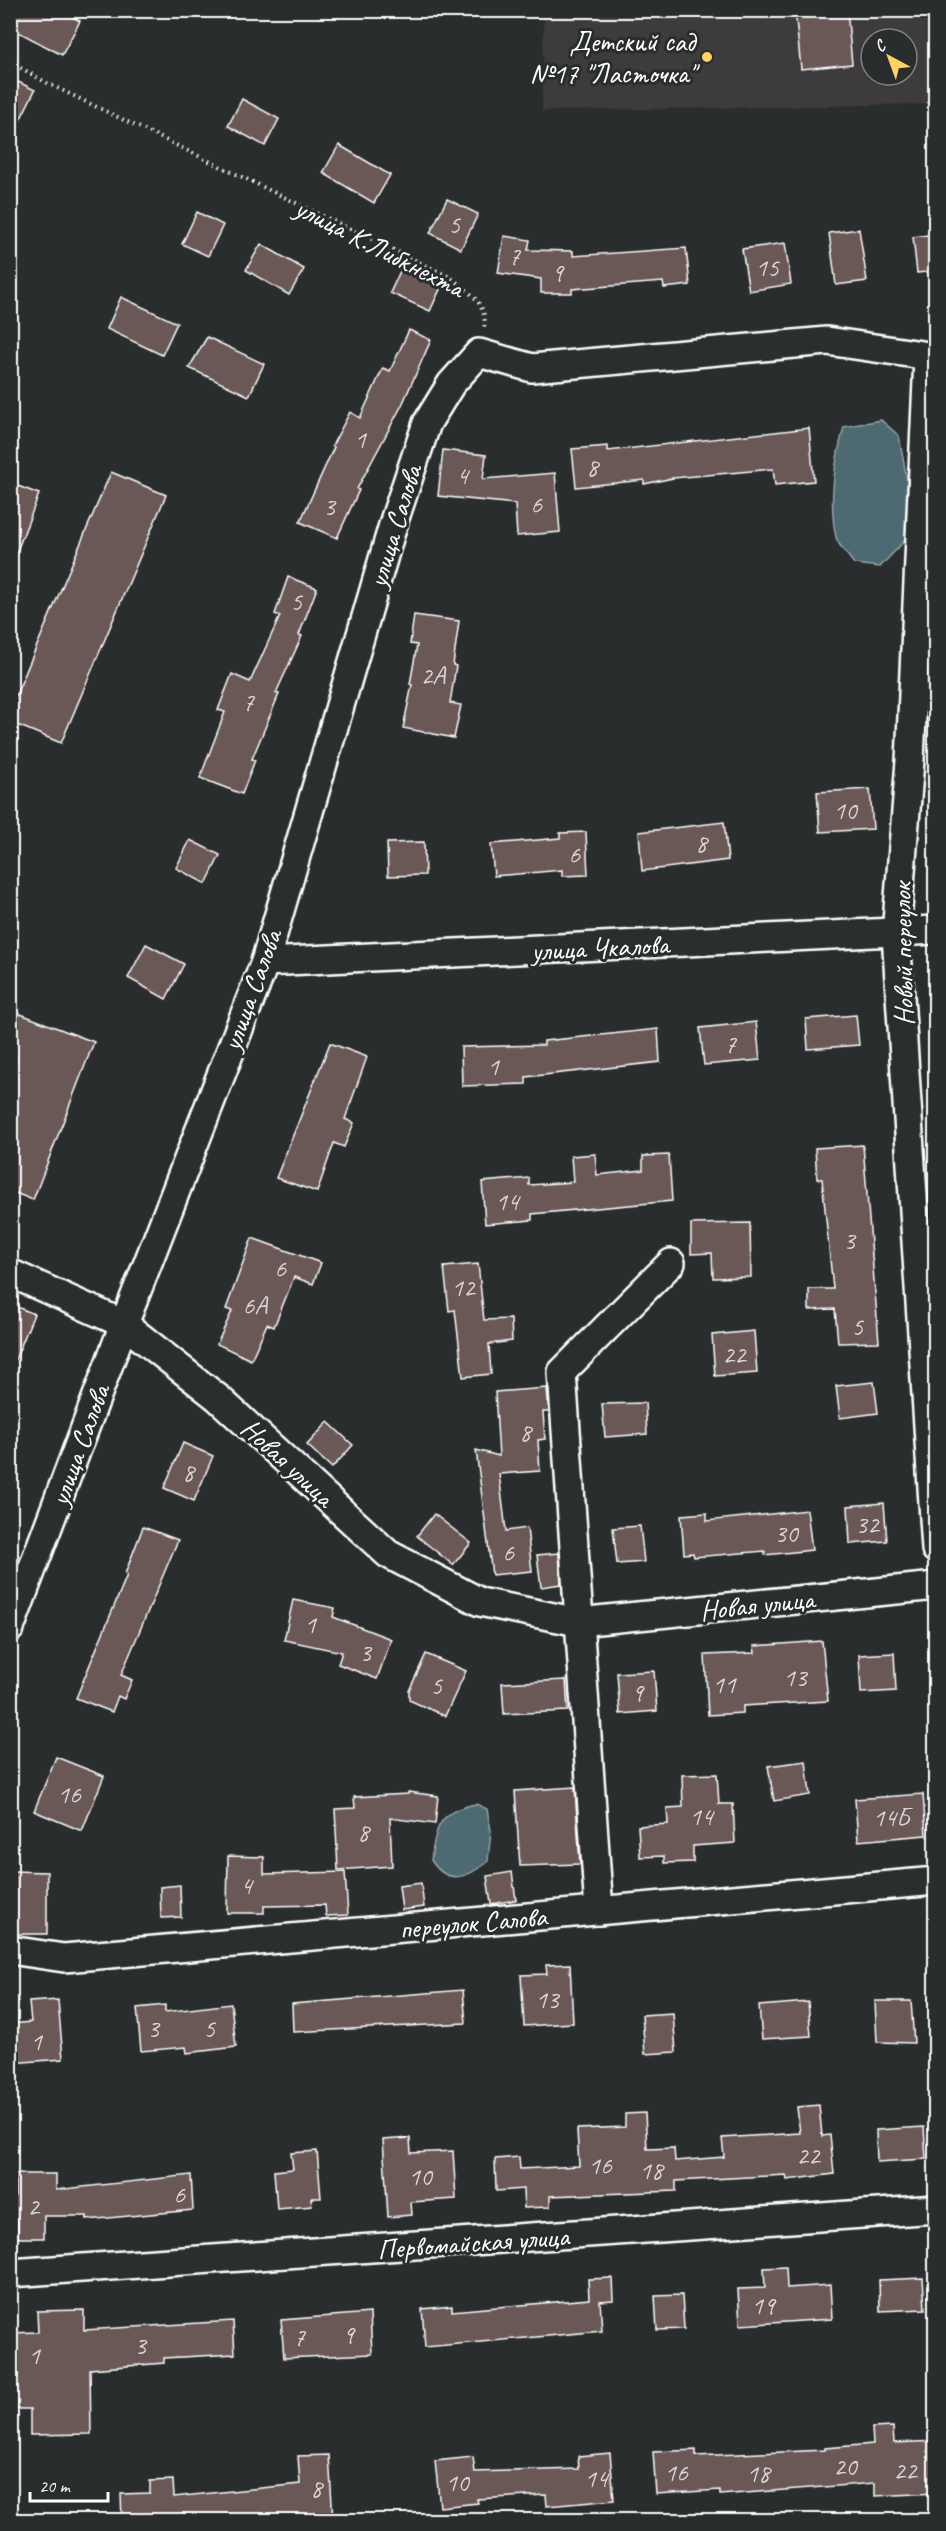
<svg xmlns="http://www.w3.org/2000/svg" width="946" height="2531" viewBox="0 0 946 2531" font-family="Caveat,sans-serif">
<rect width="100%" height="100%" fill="#2a2d2e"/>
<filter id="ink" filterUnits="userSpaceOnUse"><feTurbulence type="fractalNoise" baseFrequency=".0167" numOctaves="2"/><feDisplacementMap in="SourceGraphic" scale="12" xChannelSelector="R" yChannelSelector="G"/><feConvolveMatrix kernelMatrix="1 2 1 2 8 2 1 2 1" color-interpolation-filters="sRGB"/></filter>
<g filter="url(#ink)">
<path fill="#3d3a3a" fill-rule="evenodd" d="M544,11h391v93l-393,7zM871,39h36v36h-36z"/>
<g fill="#4d6972" stroke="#94a5aa" stroke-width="1.5">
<path d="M881,420l18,16 8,44 1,57 -28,30 -26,-3c-5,-8 -16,-18 -18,-27 -8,-36 -1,-75 8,-110z"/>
<path d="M476,1804l11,5 4,21 -3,31c-20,17 -41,25 -57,-1 5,-34 8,-49 45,-56z"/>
</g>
<g fill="#6a5856" stroke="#fff" stroke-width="1.5">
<polygon points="21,10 60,10 80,21 62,55 11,28"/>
<polygon points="795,10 847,10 852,64 801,69"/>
<polygon points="10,78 35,90 10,140"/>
<polygon points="242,99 279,119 265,146 228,126"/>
<polygon points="339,145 390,175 374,203 323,173"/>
<polygon points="447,199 478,214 461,249 430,233"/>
<polygon points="197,212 223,225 208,256 182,244"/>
<polygon points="859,229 867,281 836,285 829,233"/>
<polygon points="936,234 936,271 917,273 913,237"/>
<polygon points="504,236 530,240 528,250 573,251 573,256 686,248 690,285 664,288 663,282 572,289 572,293 541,293 541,279 498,273"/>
<polygon points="785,243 791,284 749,291 742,249"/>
<polygon points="261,244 304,269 289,295 246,270"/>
<polygon points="402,267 442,285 430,311 390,293"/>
<polygon points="121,297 177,323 162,355 107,329"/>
<polygon points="409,330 431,340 402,405 357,489 359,490 337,538 300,522 334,447 332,446 350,412 360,418 383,368 390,371"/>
<polygon points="207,337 264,364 249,396 189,368"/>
<polygon points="809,428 814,481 775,485 773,469 673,478 644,484 644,480 576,487 572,449 608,446 608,451"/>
<polygon points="443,450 486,455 483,479 555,473 560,532 517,536 515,504 438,496"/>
<polygon points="111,472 166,495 61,743 10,722 10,709"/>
<polygon points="10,483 39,494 12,564 10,564"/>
<polygon points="288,577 317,588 299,635 302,636 276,693 279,694 252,759 255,760 242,794 200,778 225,712 218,710 232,674 250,682 280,616 275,614"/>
<polygon points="414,615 459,621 453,665 456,666 450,703 461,705 454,738 403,728 412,685 410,684 417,645 410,644"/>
<polygon points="870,789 873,829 820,832 817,792"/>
<polygon points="724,822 728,860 642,871 639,832"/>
<polygon points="586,832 588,875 562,876 562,870 494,876 491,844 560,838 560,833"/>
<polygon points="190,840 220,855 206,884 176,868"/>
<polygon points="424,842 425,875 388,876 387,843"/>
<polygon points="146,944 184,964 166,999 128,978"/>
<polygon points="10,1010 94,1042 33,1200 10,1191 10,1073 17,1057 10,1054"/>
<polygon points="856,1015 859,1045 808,1049 806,1019"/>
<polygon points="756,1022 760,1060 704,1065 700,1028"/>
<polygon points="658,1029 660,1062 526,1077 526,1084 462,1086 461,1047 544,1045 544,1041"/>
<polygon points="330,1043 367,1057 345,1119 354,1123 344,1147 334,1143 317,1192 276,1178"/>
<polygon points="863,1145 879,1342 838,1343 835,1309 809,1310 809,1289 833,1289 822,1179 817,1179 815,1148"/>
<polygon points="595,1154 597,1175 643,1170 643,1156 669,1155 672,1201 532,1214 532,1220 485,1224 482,1182 529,1178 529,1185 573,1182 571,1156"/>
<polygon points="750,1223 751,1277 713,1278 712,1253 691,1254 691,1224"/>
<polygon points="252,1238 321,1263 313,1284 294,1277 274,1327 267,1324 251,1360 217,1344 232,1311 226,1309"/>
<polygon points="478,1264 484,1320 511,1319 512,1341 489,1344 491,1374 463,1377 455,1310 449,1311 444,1267"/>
<polygon points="10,1304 34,1314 11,1370 10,1370"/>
<polygon points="754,1331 757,1373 715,1376 712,1335"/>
<polygon points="874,1382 878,1413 840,1418 836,1386"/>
<polygon points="547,1388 549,1412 543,1412 545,1439 538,1440 540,1471 499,1474 506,1531 527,1528 532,1571 492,1575 476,1450 499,1456 495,1392"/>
<polygon points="645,1403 647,1434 605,1437 602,1404"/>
<polygon points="328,1422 353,1445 332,1468 307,1445"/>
<polygon points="183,1443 213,1456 194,1501 164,1488"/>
<polygon points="884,1503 887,1541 850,1544 848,1506"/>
<polygon points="807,1510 812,1550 765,1555 765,1551 694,1557 693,1553 684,1554 681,1515 707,1513 707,1521"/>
<polygon points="434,1514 471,1543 453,1565 417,1536"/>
<polygon points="640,1526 644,1562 617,1564 613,1528"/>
<polygon points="143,1527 178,1540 121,1675 132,1680 124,1699 118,1696 112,1712 76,1698 127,1575 125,1574"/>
<polygon points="559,1553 561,1584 541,1587 537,1555"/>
<polygon points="293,1600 335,1608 333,1617 391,1639 377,1679 338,1664 342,1652 284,1640"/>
<polygon points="822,1641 828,1701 743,1706 743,1713 708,1715 705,1655 755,1653 754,1646"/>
<polygon points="894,1653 896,1691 861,1693 859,1655"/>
<polygon points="426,1654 466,1671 445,1716 409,1700 409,1691"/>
<polygon points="654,1671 657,1711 620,1714 617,1673"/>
<polygon points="566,1680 568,1711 504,1714 502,1683"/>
<polygon points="56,1757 104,1776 82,1831 34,1811"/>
<polygon points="806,1761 810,1795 774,1801 768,1766"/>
<polygon points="717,1774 719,1804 733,1804 735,1843 693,1846 693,1862 664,1863 664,1856 640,1857 638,1826 668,1824 667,1808 683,1807 682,1775"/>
<polygon points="575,1787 580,1864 520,1866 515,1791"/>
<polygon points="408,1792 438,1796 435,1824 390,1818 392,1866 338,1870 335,1809 355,1808 354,1797 408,1794"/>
<polygon points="923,1794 926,1835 858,1841 855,1799"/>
<polygon points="228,1856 264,1857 264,1874 345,1872 348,1915 326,1916 325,1905 264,1906 264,1913 227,1913"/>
<polygon points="10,1871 47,1872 47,1934 10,1934"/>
<polygon points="512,1872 516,1900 491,1904 487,1876"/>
<polygon points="421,1883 424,1907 402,1910 399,1886"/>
<polygon points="180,1885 181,1917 161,1918 160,1887"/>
<polygon points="570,1964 573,2023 524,2026 521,1975 547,1974 546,1965"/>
<polygon points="463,1990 466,2023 293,2032 292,2004"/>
<polygon points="58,2000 63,2059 10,2063 10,2024 31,2022 29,2002"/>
<polygon points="875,2001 911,2001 914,2043 877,2042"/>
<polygon points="808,2002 811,2036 762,2039 759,2006"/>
<polygon points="231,2004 236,2047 187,2053 186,2047 141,2051 137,2008 165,2005 165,2012"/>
<polygon points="673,2013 676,2052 645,2054 642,2015"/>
<polygon points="819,2105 822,2136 830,2135 834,2174 787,2180 786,2175 676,2181 676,2191 550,2196 550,2207 524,2208 523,2189 496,2191 495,2159 519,2157 520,2169 579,2166 577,2129 625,2127 625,2114 645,2113 647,2149 674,2148 675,2161 724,2157 722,2138 800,2133 797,2107"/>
<polygon points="924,2127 926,2159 877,2162 876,2130"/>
<polygon points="410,2138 411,2153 453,2151 456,2199 411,2202 412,2215 388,2217 383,2140"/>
<polygon points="317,2151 321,2198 311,2198 312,2206 277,2209 274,2171 293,2169 291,2153"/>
<polygon points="15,2174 56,2174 56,2190 191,2175 193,2210 87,2220 87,2216 44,2216 44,2238 18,2238 18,2221 10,2221 10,2196 15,2196"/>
<polygon points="786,2267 787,2288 830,2285 832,2319 740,2325 738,2289 765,2288 764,2268"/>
<polygon points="612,2278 613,2300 600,2301 602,2331 425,2347 422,2309 452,2306 452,2311 589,2299 588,2279"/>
<polygon points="923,2278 925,2309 880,2311 879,2280"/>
<polygon points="682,2295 684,2329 657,2330 655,2296"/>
<polygon points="84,2310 84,2330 233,2321 235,2354 164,2358 164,2363 90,2369 91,2434 30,2435 30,2409 10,2409 10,2333 38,2332 37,2311"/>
<polygon points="370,2313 372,2354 284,2358 281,2320"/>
<polygon points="893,2427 894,2443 935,2441 936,2493 875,2496 875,2483 720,2495 720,2490 656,2494 653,2452 696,2450 696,2456 825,2450 825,2448 873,2444 872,2428"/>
<polygon points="610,2453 614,2500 547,2506 546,2495 477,2499 478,2503 440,2507 435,2461 473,2457 475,2472 579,2469 578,2456"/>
<polygon points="329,2455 333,2520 122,2520 121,2494 150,2493 150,2481 173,2480 174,2497 300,2484 298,2456"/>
</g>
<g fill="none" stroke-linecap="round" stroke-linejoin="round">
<defs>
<g id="minor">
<polyline points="928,358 910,761 896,934 936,1549"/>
<polyline points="265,962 936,930"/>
<polyline points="10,1273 124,1324 218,1398 388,1554 480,1602 578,1622 936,1586"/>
<polyline points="10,1628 124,1324 265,962 395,518 427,423 451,384 479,353 532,368 827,341 936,357"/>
<polyline points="599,1911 562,1372 671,1263"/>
<polyline points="10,1950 64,1958 936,1881"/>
<polyline points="10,2273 936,2209"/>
</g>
</defs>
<use href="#minor" stroke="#fff" stroke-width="32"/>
<path stroke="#fff" stroke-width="4" stroke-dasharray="1.5 4.5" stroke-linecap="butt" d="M10,62l39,22 401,193c18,14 39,27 34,53"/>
<use href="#minor" stroke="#2a2d2e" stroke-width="27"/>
</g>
</g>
<circle fill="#ffd166" stroke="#2a2d2e" stroke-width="2" cx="707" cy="57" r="6"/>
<g text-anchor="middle" stroke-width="6" stroke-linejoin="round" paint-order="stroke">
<g font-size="26" fill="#dad5d5">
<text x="454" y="233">5</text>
<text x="514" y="265">7</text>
<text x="767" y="276">15</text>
<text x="557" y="281">9</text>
<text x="360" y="448">1</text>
<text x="592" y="476">8</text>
<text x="462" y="484">4</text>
<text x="536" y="513">6</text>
<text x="329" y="515">3</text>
<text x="296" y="610">5</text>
<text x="433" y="684">2А</text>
<text x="248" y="711">7</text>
<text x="845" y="819">10</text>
<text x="701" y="852">8</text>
<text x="574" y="863">6</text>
<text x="730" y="1053">7</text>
<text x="493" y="1075">1</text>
<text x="507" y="1210">14</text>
<text x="849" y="1249">3</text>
<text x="280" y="1277">6</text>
<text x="463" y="1296">12</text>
<text x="255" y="1314">6А</text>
<text x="857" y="1335">5</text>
<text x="734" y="1363">22</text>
<text x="525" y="1441">8</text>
<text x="188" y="1481">8</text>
<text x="867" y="1533">32</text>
<text x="786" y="1542">30</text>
<text x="508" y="1561">6</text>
<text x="310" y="1633">1</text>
<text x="365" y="1661">3</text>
<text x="795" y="1686">13</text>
<text x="724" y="1693">11</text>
<text x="436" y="1694">5</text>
<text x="637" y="1701">9</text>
<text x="69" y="1803">16</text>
<text x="701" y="1825">14</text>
<text x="891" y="1826">14Б</text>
<text x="363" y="1841">8</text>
<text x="246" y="1894">4</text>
<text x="547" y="2008">13</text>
<text x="153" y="2037">3</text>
<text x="209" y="2037">5</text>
<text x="36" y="2050">1</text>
<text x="808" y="2164">22</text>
<text x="600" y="2174">16</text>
<text x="651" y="2179">18</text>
<text x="420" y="2185">10</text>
<text x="179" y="2203">6</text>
<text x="33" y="2215">2</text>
<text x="763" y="2314">19</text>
<text x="348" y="2343">9</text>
<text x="299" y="2346">7</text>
<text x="140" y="2354">3</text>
<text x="34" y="2364">1</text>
<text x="845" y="2475">20</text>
<text x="905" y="2479">22</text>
<text x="676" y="2481">16</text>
<text x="758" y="2482">18</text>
<text x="596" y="2487">14</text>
<text x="457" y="2491">10</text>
<text x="316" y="2497">8</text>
</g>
<g font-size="28" fill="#fff" stroke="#2a2d2e" text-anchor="end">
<text x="695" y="51">Детский сад<tspan x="695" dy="32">№17 "Ласточка"</tspan></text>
</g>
<g font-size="28" fill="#fff" stroke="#2a2d2e">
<text transform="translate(380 247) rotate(27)" y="10">улица К.Либкнехта</text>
<text transform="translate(394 526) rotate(-73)" y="10">улица Салова</text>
<text transform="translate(600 947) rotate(-3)" y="10">улица Чкалова</text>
<text transform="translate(902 954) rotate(-91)" y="10">Новый переулок</text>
<text transform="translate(251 990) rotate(-70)" y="10">улица Салова</text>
<text transform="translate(79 1445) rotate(-70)" y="10">улица Салова</text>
<text transform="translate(288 1462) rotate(43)" y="10">Новая улица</text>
<text transform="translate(757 1604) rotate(-6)" y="10">Новая улица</text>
<text transform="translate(473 1922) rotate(-5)" y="10">переулок Салова</text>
<text transform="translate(473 2242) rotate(-4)" y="10">Первомайская улица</text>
</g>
</g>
<rect width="946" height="2531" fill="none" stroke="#2a2d2e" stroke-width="36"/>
<rect x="18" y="18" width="910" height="2495" fill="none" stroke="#fff" stroke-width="2" filter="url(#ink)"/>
<g transform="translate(889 57) rotate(319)"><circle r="28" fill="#2a2d2e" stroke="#7f8182" stroke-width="1.5"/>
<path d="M0-4.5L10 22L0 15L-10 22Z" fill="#ffd166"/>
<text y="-9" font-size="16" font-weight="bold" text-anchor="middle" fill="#ffffff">С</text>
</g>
<path d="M30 2492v9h78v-9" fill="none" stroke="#ffffff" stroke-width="3"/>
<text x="39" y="2492" font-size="18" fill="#ffffff" stroke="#2a2d2e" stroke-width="4.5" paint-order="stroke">20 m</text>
</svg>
